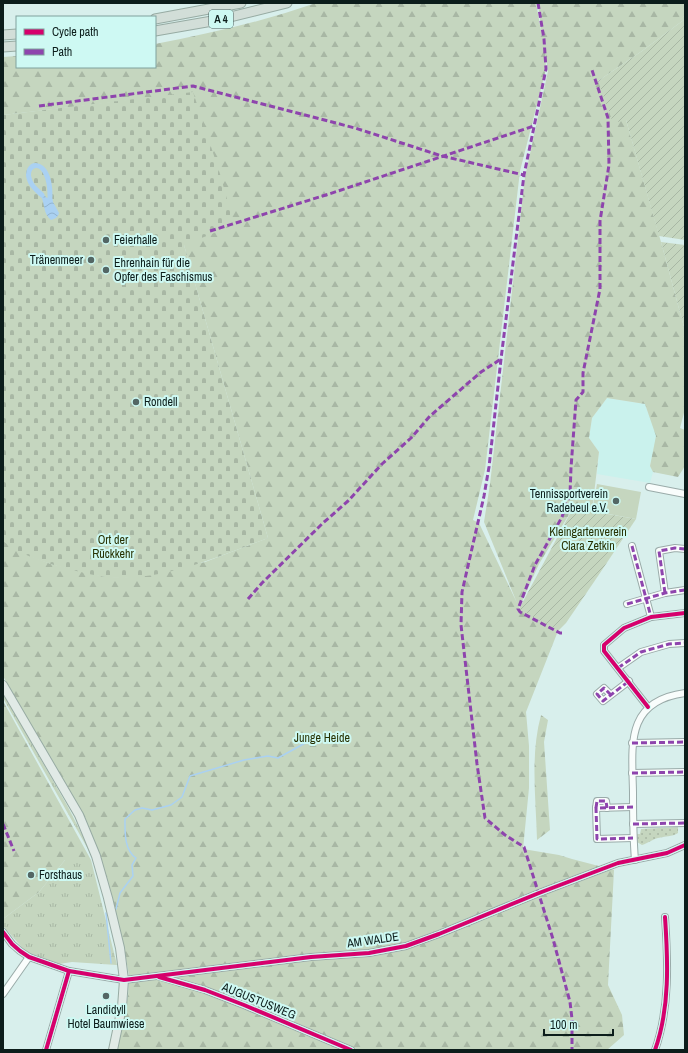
<svg xmlns="http://www.w3.org/2000/svg" width="688" height="1053" viewBox="0 0 688 1053" font-family="'Archivo Narrow',sans-serif">
<defs>
<pattern id="grass-tufts" width="24" height="20" patternUnits="userSpaceOnUse"><rect width="24" height="20" fill="#c5d6bf"/><path d="M3 7l-1-3M5 7V3M7 7l1-3M15 17l-1-3M17 17v-4M19 17l1-3" fill="none" stroke="#a8b7a4"/></pattern>
<pattern id="forest-firs" width="22" height="20" patternUnits="userSpaceOnUse"><rect width="22" height="20" fill="#c5d6bf"/><path d="M5 1l3.5 6h-7zM16 11l3.5 6h-7z" fill="#a8b7a4"/></pattern>
<pattern id="cemetery-stones" width="16" height="16" patternUnits="userSpaceOnUse"><rect width="16" height="16" fill="#c5d6bf"/><path d="M2 7V4a2 2 0 0 1 4 0v3zM10 15v-3a2 2 0 0 1 4 0v3z" fill="#a8b7a4"/></pattern>
<pattern id="park-dots" width="8" height="8" patternUnits="userSpaceOnUse"><rect width="8" height="8" fill="#c5d6bf"/><path d="M2 2h.1M6 6h.1" fill="none" stroke="#a8b7a4" stroke-width="1.8" stroke-linecap="round"/></pattern>
<pattern id="garden-furrows" width="10" height="10" patternUnits="userSpaceOnUse"><rect width="10" height="10" fill="#c5d6bf"/><path d="M-1 1l2-2M0 10L10 0M9 11l2-2" fill="none" stroke="#a8b7a4"/></pattern>
<pattern id="water-waves" width="16" height="10" patternUnits="userSpaceOnUse"><rect width="16" height="10" fill="#aad1f2"/><path d="M0 5q4-4 8 0t8 0" fill="none" stroke="#91b3cf"/></pattern>
</defs>
<rect width="100%" height="100%" fill="#d8efec"/>
<polygon fill="#caf2ed" points="607,398 645,404 657,436 650,465 653,472 650,483 597,474 599,452 589,438 592,418"/>
<g fill="url(#grass-tufts)">
<polygon points="3,693 68,807 91,852 89,851 3,698"/>
<polygon points="65,860 91,860 117,965 72,962 59,964 26,952 3,926 3,919 39,892"/>
</g>
<g fill="url(#forest-firs)" fill-rule="evenodd">
<path d="M316,3h220l6,33 -4,-33h147v16l-43,32 -44,30 28,39 35,122 24,89v78l-5,19 5,2v36l-7,11 -25,-5 -3,-6 6,-30 -11,-32 -38,-6 -15,20 -3,20 10,14 -7,59 -19,-3 -34,56 -20,44 39,23 -32,81 3,34v42l-6,61 36,6 13,4 42,11 -6,115 14,30 2,20 -17,15h-491l12,-54 1,-20 -5,-29 -16,-63 -46,-101 -59,-107v-135l30,16 18,7 50,12 22,2 82,-16 63,-24 -84,-293 9,-152 -190,22v-58l14,-1v11h138v-23c54,-10 109,-23 161,-41zM545,51l3,20 -23,106 -35,307 -6,38 33,81 -38,-80 -6,-3 12,-50 35,-299 26,-102z"/>
<polygon points="3,701 91,860 65,860 39,892 3,919"/>
<path d="M541,715l7,5 -4,22 6,88 -13,10c-1,-41 -7,-85 4,-125z"/>
</g>
<path fill="url(#cemetery-stones)" d="M193,92l27,82 14,51 -50,20 84,293c-48,18 -92,38 -144,40 -20,1 -43,-6 -63,-11 -18,-5 -44,-14 -58,-26v-426z"/>
<path fill="url(#park-dots)" d="M678,827v6c-6,4 -13,3 -20,5 -5,1 -10,5 -16,7l-5,-3v-8h3l1,-5z"/>
<g fill="url(#garden-furrows)">
<polygon points="685,19 685,240 659,236 626,120 613,123 598,81 642,51"/>
<polygon points="661,242 685,245 685,331"/>
<polygon points="573,508 636,519 598,576 566,623 558,631 519,609"/>
</g>
<polygon fill="#c5d6bf" points="597,484 641,492 636,519 592,511"/>
<path fill="url(#water-waves)" d="M44,195l3,3 2,-2h3l1,6 6,11c-1,4 -4,6 -8,7 -8,-6 -6,-16 -10,-24z"/>
<g fill="none" stroke-linecap="round" stroke-linejoin="round">
<g stroke="#aad1f2" stroke-width="1.5">
<path d="M116,909l4,-16 13,-17 -1,-11 4,-7c-12,-8 -11,-26 -11,-39l10,-9 7,-2 10,2 19,-5 11,-8 8,-21 54,-16 24,-4 10,2 29,-16"/>
<polyline points="106,913 111,963"/>
</g>
<path stroke="#aad1f2" stroke-width="5" d="M42,195c-4,-4 -10,-8 -12,-14 -8,-19 20,-27 20,15"/>
<defs>
<g id="minor">
<polyline points="649,487 685,494"/>
<polyline points="632,546 651,617"/>
<polyline points="665,593 659,551 675,548 685,549"/>
<polyline points="627,604 665,593 685,590"/>
<polyline points="618,668 641,652 669,644 685,643"/>
<polyline points="611,695 604,688 597,694 603,701 629,681"/>
<polyline points="648,707 604,651 604,645 624,628 651,617 685,613"/>
<polyline points="632,743 685,742"/>
<polyline points="632,773 685,772"/>
<polyline points="633,807 596,808 597,839 633,838"/>
<polyline points="596,808 597,801 606,801 607,808"/>
<polyline points="633,824 685,823"/>
<path d="M635,860c-2,-23 -2,-45 -2,-68 -1,-47 -8,-91 52,-99"/>
<polyline points="3,932 12,944 20,951 29,957 69,971 124,980 311,957 369,953 406,946 439,934 539,893 618,863 667,853 685,845"/>
<polyline points="157,976 205,990 244,1005 351,1050"/>
<polyline points="3,994 29,957"/>
<polyline points="46,1050 69,971"/>
<path d="M655,1050c15,-42 13,-89 10,-133"/>
</g>
<polyline id="major" points="3,685 79,815 96,856 108,898 120,948 124,980 122,1007 113,1050"/>
<g id="highway">
<polyline points="155,19 241,3"/>
<polyline points="155,31 218,20 287,3"/>
<polyline points="3,35 17,34"/>
<polyline points="3,47 17,46"/>
</g>
</defs>
<use href="#minor" stroke="#9aaba9" stroke-width="8"/>
<use href="#major" stroke="#97aba3" stroke-width="10"/>
<use href="#highway" stroke="#97aba3" stroke-width="11"/>
<use href="#minor" stroke="#f9fdfc" stroke-width="6"/>
<use href="#major" stroke="#e1eae6" stroke-width="8"/>
<use href="#highway" stroke="#d2ded8" stroke-width="9"/>
<g stroke="#8e44ad" stroke-width="3" stroke-dasharray="6 3" stroke-linecap="butt">
<polyline points="538,3 544,39 546,69 524,175 501,359 489,467 484,496 462,592 461,625 477,764 485,818 505,835 524,847 553,939 570,1002 572,1019 572,1050"/>
<polyline points="39,106 193,86 355,128 442,156 524,175"/>
<polyline points="210,231 329,194 534,126"/>
<polyline points="632,546 651,617"/>
<polyline points="665,593 659,551 675,548 685,549"/>
<polyline points="248,599 262,583 323,523 348,501 382,464 411,438 430,416 481,372 501,359"/>
<polyline points="627,604 665,593 685,590"/>
<polyline points="562,633 560,633 520,612 518,609 535,565 562,517 570,494 571,468 576,400 583,392 583,373 600,289 600,221 609,165 608,118 592,70"/>
<polyline points="618,668 641,652 669,644 685,643"/>
<polyline points="611,695 604,688 597,694 603,701 629,681"/>
<polyline points="632,743 685,742"/>
<polyline points="632,773 685,772"/>
<polyline points="633,807 596,808 597,839 633,838"/>
<polyline points="596,808 597,801 606,801 607,808"/>
<polyline points="3,824 14,851"/>
<polyline points="633,824 685,823"/>
</g>
<defs>
<g id="cycleway">
<polyline points="648,707 604,651 604,645 624,628 651,617 685,613"/>
<polyline points="3,932 12,944 20,951 29,957 69,971 124,980 311,957 369,953 406,946 439,934 539,893 618,863 667,853 685,845"/>
<polyline points="159,977 205,990 244,1005 351,1050"/>
<polyline points="46,1050 69,971"/>
<path d="M655,1050c15,-42 13,-89 10,-133"/>
</g>
</defs>
<use href="#cycleway" stroke="#cef9f3" stroke-width="6"/>
<use href="#cycleway" stroke="#d6006c" stroke-width="4"/>
</g>
<g fill="#536664" stroke="#cef9f3" stroke-width="1.5">
<circle cx="106" cy="240" r="4"/>
<circle cx="91" cy="260" r="4"/>
<circle cx="106" cy="270" r="4"/>
<circle cx="136" cy="402" r="4"/>
<circle cx="616" cy="501" r="4"/>
<circle cx="31" cy="875" r="4"/>
<circle cx="106" cy="996" r="4"/>
</g>
<g text-anchor="middle" stroke-width="4" stroke-linejoin="round" paint-order="stroke">
<rect fill="#cef9f3" stroke="#465f5c" stroke-width="1" x="209" y="10" width="24" height="18" rx="3"/>
<g font-size="11" font-weight="bold" fill="#0c1d1b">
<text x="221" y="23">A 4</text>
</g>
<g font-size="12" fill="#0c1d1b" stroke="#cef9f3" text-anchor="start">
<text x="114" y="244">Feierhalle</text>
<text x="83" y="264" text-anchor="end">Tränenmeer</text>
<text x="114" y="267">Ehrenhain für die<tspan x="114" dy="14">Opfer des Faschismus</tspan></text>
<text x="144" y="406">Rondell</text>
<text x="608" y="498" text-anchor="end">Tennissportverein<tspan x="608" dy="14">Radebeul e.V.</tspan></text>
<text x="39" y="879">Forsthaus</text>
<text x="106" y="1014" text-anchor="middle">Landidyll<tspan x="106" dy="14">Hotel Baumwiese</tspan></text>
</g>
<g font-size="12" fill="#273102" stroke="#cef9f3">
<text x="588" y="536">Kleingartenverein<tspan x="588" dy="14">Clara Zetkin</tspan></text>
<text x="113" y="544">Ort der<tspan x="113" dy="14">Rückkehr</tspan></text>
<text x="322" y="742">Junge Heide</text>
</g>
<g font-size="12" fill="#0c1d1b" stroke="#cef9f3">
<text transform="translate(373 940) rotate(-8)" y="4">AM WALDE</text>
<text transform="translate(259 1001) rotate(22)" y="4">AUGUSTUSWEG</text>
</g>
</g>
<rect width="688" height="1053" fill="none" stroke="#0c1d1b" stroke-width="8"/>
<rect x="16" y="16" width="140" height="52" fill="#cef9f3" stroke="#80a19d"/>
<rect x="24" y="29" width="20" height="6" fill="#d6006c" stroke="#80a19d"/>
<text x="52" y="36" font-size="12" fill="#0c1d1b">Cycle path</text>
<rect x="24" y="49" width="20" height="6" fill="#8e44ad" stroke="#80a19d"/>
<text x="52" y="56" font-size="12" fill="#0c1d1b">Path</text>
<path d="M544 1029v6h69v-6" fill="none" stroke="#0c1d1b" stroke-width="2"/>
<text x="550" y="1029" font-size="12" fill="#0c1d1b" stroke="#cef9f3" stroke-width="3" paint-order="stroke">100 m</text>
</svg>
